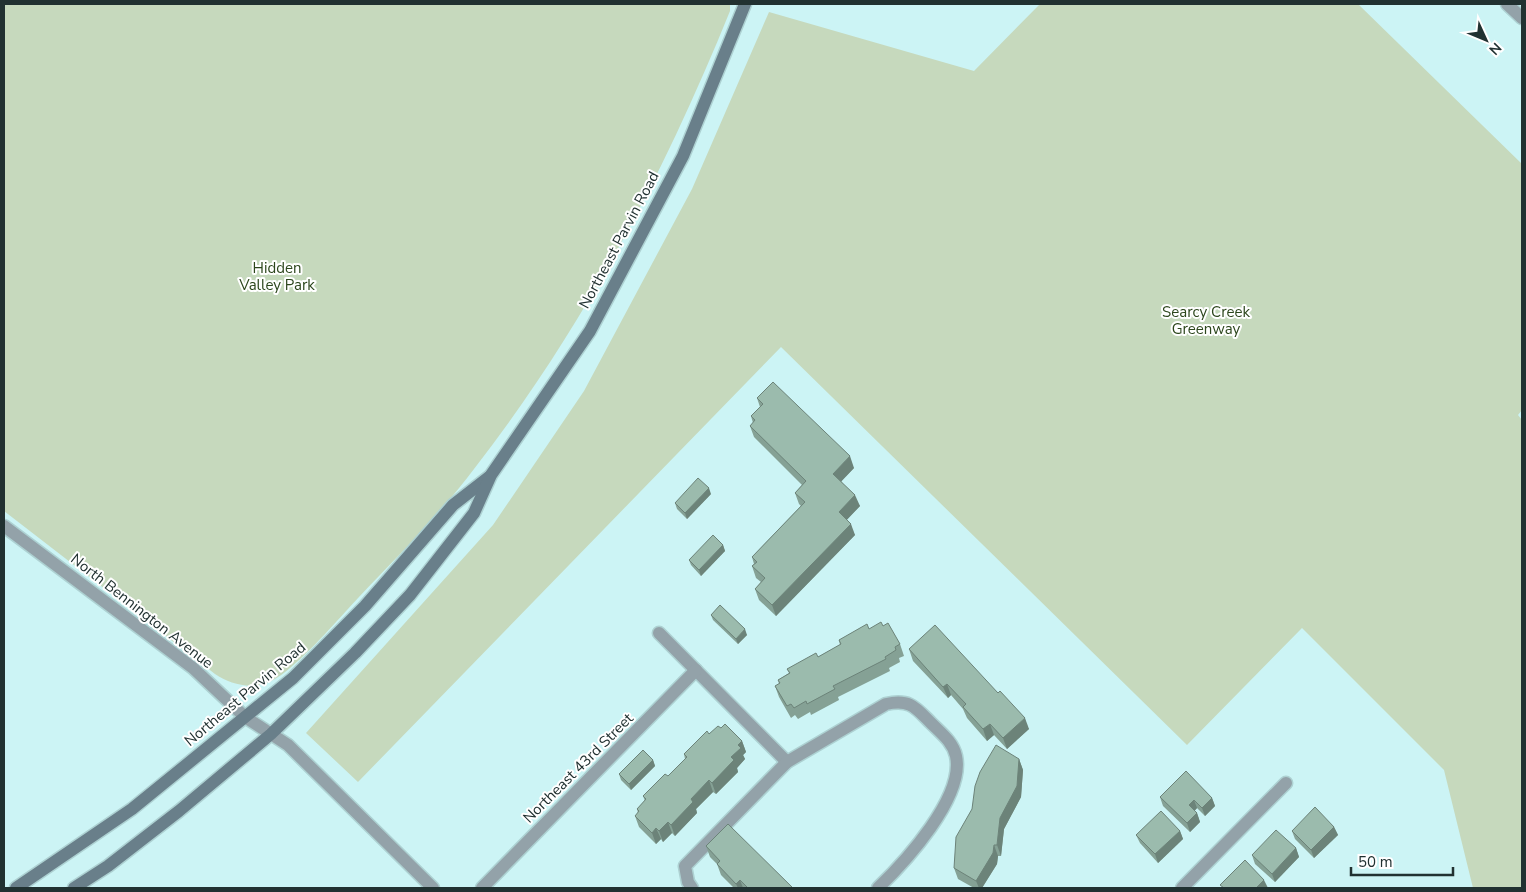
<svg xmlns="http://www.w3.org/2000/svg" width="1526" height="892" viewBox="0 0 1526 892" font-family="'Nunito Sans',sans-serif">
<rect width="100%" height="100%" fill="#ccf4f5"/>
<g fill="#c6d9bd">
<path d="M4,4l726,1v6c-66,163 -148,319 -256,458 -33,44 -77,88 -115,128 -19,20 -66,76 -90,85 -18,8 -39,2 -54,-8l-211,-163z"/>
<polygon points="1040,4 1358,4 1522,164 1522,410 1518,415 1522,420 1522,888 1473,888 1444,770 1302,628 1187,745 781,347 358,782 306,733 493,525 584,391 692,189 769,12 974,71"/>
</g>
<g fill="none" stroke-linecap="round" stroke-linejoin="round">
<defs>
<g id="street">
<polyline points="1507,4 1522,18"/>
<polyline points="4,526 193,668 245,717 288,745 433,888"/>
<polyline points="659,633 787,762"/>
<polyline points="482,888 696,670"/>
<path d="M692,888l-4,-6 -3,-16 102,-104 99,-58c24,-5 29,3 45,19 10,10 22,19 25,33 9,41 -51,106 -78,132"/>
<polyline points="1182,888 1286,783"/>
</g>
<g id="secondary">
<polyline points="16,888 132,809 293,678 365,606 453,505 489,477"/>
<polyline points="74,888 108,866 179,811 271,734 355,653 410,595 474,513 491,475 590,331 683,156 745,4"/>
</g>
</defs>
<use href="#street" stroke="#add1d2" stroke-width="15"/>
<use href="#secondary" stroke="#add1d2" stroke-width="15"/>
<use href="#street" stroke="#93a2a9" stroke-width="12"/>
<use href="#secondary" stroke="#697f8a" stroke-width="12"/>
</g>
<g fill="#85a195">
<polygon points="757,398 854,468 841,481 860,506 846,520 855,535 776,616 759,600 755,589 761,582 756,578 752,566 754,564 752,557 801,506 799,504 795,493 802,485 754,437 750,426 753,423 751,416 760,407"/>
<polygon points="711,494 687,519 677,509 675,503"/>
<polygon points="723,545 725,551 701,576 691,565 689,560"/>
<polygon points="711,615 747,635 738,644 713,620"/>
<polygon points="883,626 900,644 904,656 899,658 900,662 889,668 890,671 838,697 839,700 811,715 810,712 798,719 795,715 791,718 779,697 775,686 779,684 778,680 789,673 787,669 818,657 840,645 839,640 869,629"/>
<polygon points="909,649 998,693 1029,729 1007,749 994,735 987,741 967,718 963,709 951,695 948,698 913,661"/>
<polygon points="721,728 742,741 746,752 743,755 745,759 737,768 738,772 716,794 713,792 696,809 697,813 675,836 672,833 663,842 661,839 656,844 639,827 635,816 638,813 637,809 645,801 643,796 668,776 685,759 684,754 709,734"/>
<polygon points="1019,759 1023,770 1021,797 1004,829 1001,856 998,856 997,864 982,888 974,888 958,879 954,868"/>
<polygon points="653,760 655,766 631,790 621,780 619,774"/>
<polygon points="1160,797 1212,798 1215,806 1205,816 1197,808 1194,811 1197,813 1200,822 1190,832 1163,806"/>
<polygon points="1334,827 1338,835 1314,858 1295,839 1292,831"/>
<polygon points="1180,831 1183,839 1158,863 1140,843 1136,835"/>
<polygon points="706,846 793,888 734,888 721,875 717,864 710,857"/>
<polygon points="1296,848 1299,857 1275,882 1255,864 1252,855"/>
</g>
<g fill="#6c8379">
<polygon points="850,456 854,468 838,485 833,474"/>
<polygon points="709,488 711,494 687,519 685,513"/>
<polygon points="855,495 860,506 843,524 839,512"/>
<polygon points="851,524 855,535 776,616 772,605"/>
<polygon points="723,545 725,551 701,576 699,570"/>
<polygon points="745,629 747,635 738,644 736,639"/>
<polygon points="947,684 951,695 948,698 943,687"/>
<polygon points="1025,718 1029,729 1007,749 1003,738"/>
<polygon points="990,724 994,735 987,741 983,729"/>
<polygon points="742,741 746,752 743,755 745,759 737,768 738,772 716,794 712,783 731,757 738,745"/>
<polygon points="1019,759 1023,770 1021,797 1004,829 1001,856 997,845 1000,818"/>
<polygon points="653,760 655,766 631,790 629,784"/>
<polygon points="709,780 713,792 696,809 697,813 675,836 671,825 691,799"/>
<polygon points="1212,798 1215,806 1205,816 1202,808"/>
<polygon points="1194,800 1197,808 1192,814 1189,805"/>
<polygon points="1197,813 1200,822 1190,832 1187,823"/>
<polygon points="668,822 672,833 663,842 659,831"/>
<polygon points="1334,827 1338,835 1314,858 1311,850"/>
<polygon points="656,828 661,839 656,844 652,833"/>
<polygon points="1180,831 1183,839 1158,863 1155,854"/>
<polygon points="994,845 998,856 997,864 982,888 979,888 976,881"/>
<polygon points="1296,848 1299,857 1275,882 1272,874"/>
<polygon points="740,880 743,888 738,888 736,884"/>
<polygon points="1264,880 1268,888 1256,888"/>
</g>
<g fill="#9bbbad" stroke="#6c8379">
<polygon points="773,382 850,456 833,474 855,495 839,512 851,524 772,605 755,589 765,578 752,566 757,562 752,557 805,502 795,493 806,481 750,426 755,420 751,416 763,404 757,398"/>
<polygon points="698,478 709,488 685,513 675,503"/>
<polygon points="713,535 723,545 699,570 689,560"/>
<polygon points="720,605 745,629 736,639 711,615"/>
<polygon points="881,622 883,626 888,623 900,644 895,647 896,650 885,657 886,659 833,686 835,689 807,704 806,701 794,708 791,704 787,706 775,686 780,683 778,680 790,673 787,669 816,653 818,657 841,644 839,640 867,624 869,629"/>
<polygon points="935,625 998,693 1000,691 1025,718 1003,738 990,724 983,729 963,707 966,704 947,684 943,687 909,649"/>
<polygon points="725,724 742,741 738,745 741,748 731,757 734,760 712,783 709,780 691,799 693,802 671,825 668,822 659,831 656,828 652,833 635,816 639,811 637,809 646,799 643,796 665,774 668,776 687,757 684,754 707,731 709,734 718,726 721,728"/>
<polygon points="996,745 1019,759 1017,786 1000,818 997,845 994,845 993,853 976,881 954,868 956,837 972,809 975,786 980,772"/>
<polygon points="643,750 653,760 629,784 619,774"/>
<polygon points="1186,771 1212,798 1202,808 1194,800 1189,805 1197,813 1187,823 1160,797"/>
<polygon points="1315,807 1334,827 1311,850 1292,831"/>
<polygon points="1161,811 1180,831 1155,854 1136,835"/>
<polygon points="728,824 793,888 748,888 740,880 736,884 717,864 720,861 706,846"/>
<polygon points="1276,830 1296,848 1272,874 1252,855"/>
<polygon points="1245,860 1264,880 1256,888 1224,888 1220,885"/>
</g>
<g text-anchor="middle" stroke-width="4" stroke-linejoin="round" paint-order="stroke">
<g font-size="15" fill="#213131" stroke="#fff">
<text transform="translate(619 240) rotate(-62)" y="5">Northeast Parvin Road</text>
<text transform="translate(142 611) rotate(38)" y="5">North Bennington Avenue</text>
<text transform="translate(245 694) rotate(-40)" y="5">Northeast Parvin Road</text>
<text transform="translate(578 768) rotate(-45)" y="5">Northeast 43rd Street</text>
</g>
<g font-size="15" fill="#2c461c" stroke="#fff">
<text x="277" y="273">Hidden<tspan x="277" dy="17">Valley Park</tspan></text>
<text x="1206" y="317">Searcy Creek<tspan x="1206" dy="17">Greenway</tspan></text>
</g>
</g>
<rect width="1526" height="892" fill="none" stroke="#213131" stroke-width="10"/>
<g transform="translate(1486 40) rotate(134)" stroke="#ffffff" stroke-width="4" paint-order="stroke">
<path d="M0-4L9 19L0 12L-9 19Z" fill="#213131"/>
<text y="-8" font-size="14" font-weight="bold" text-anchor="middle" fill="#213131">N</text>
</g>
<path d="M1351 867v8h102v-8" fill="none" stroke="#213131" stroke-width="2.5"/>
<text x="1358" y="867" font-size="15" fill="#213131" stroke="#ffffff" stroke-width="4" paint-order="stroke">50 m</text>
</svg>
